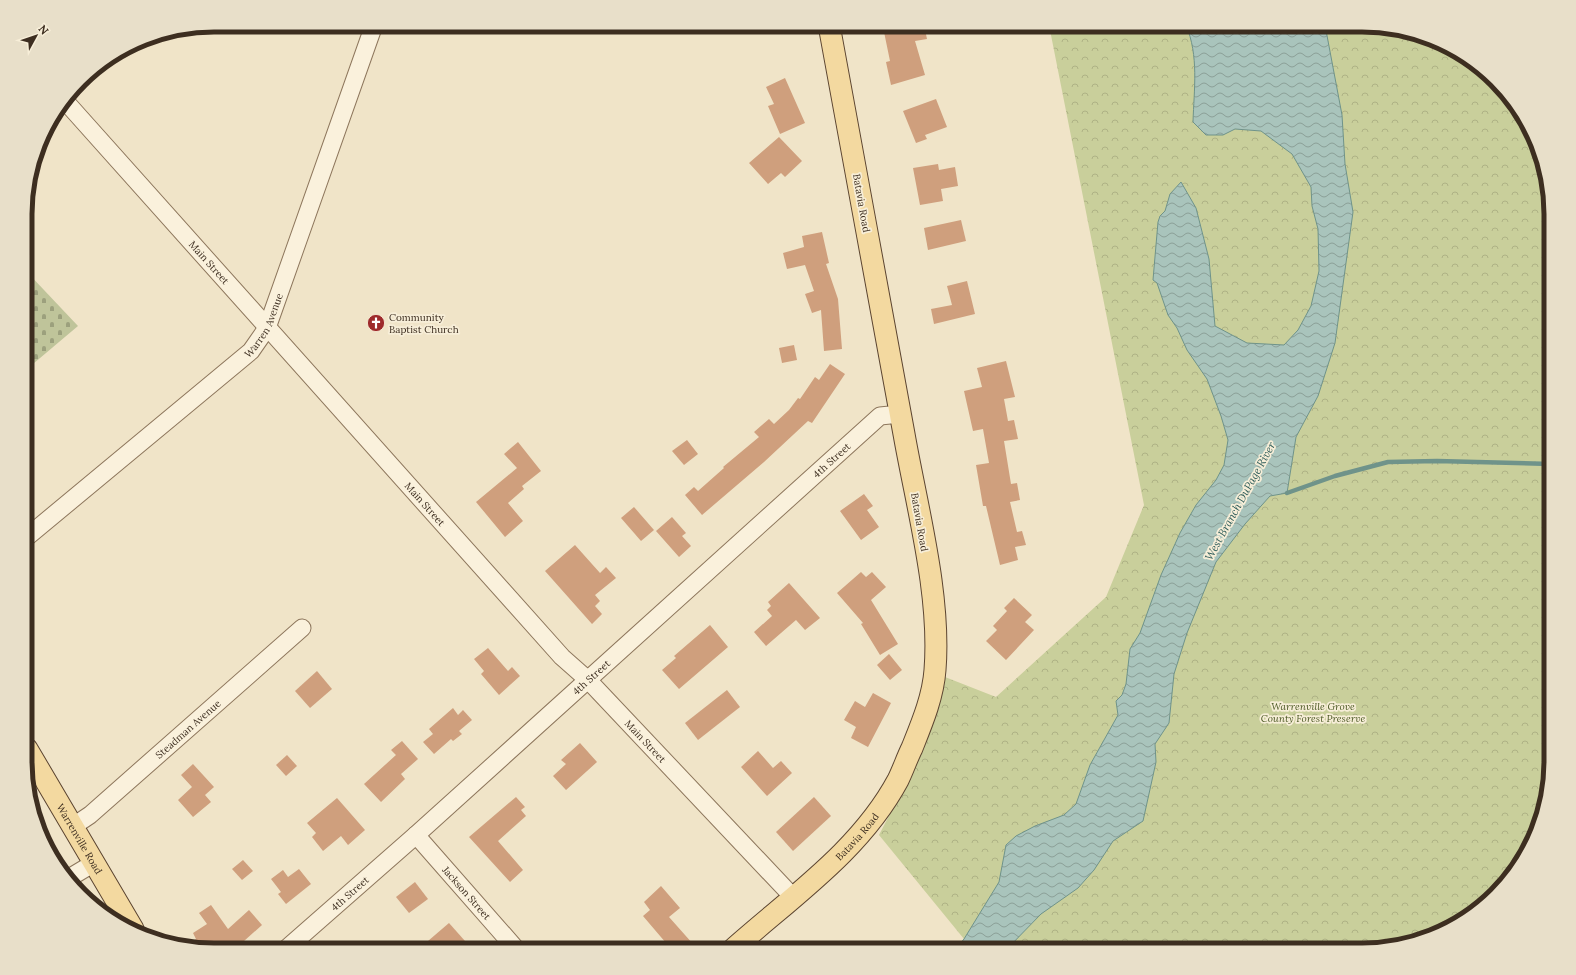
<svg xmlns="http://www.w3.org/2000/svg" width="1576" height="975" viewBox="0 0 1576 975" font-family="Lora,serif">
<defs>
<pattern id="cemetery-stones" width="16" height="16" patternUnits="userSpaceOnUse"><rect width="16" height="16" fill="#bfc49a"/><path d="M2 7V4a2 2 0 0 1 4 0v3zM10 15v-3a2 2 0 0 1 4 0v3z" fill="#9ca07d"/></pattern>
<pattern id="park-crowns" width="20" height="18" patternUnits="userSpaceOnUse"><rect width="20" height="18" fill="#c9cf9b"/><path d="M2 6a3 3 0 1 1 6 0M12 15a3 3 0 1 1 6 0" fill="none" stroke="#aeb285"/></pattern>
<pattern id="water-waves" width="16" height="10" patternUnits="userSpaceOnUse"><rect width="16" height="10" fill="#a9c4bc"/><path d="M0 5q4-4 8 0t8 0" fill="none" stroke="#8ba098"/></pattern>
</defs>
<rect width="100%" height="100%" fill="#f0e4c8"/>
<polygon fill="url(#cemetery-stones)" points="27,272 78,326 27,369"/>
<polygon fill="url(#park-crowns)" points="1049,25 1362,25 1422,35 1467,57 1526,119 1551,202 1551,773 1541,821 1519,866 1456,925 1374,950 973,950 879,835 909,777 930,732 945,677 996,697 1106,597 1144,505"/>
<path fill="url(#water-waves)" stroke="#6f938a" d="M1186,25h139l17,90 3,49 8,48 -18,131 -17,53 -22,41 -9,56 -17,3 -25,28 -29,38 -29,71 -13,41 -5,49 -14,21 1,18 -13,59 -30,20 -19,29 -16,18 -37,26 -35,36h-51l9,-11 35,-57 7,-37 10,-9 19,-10 29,-11 12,-11 14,-39 28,-50 -2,-14 6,-6 4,-11 4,-35 10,-16 21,-58 19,-42 16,-28 20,-25 8,-15 4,-25 -7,-24 -14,-37 -20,-29 -10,-22 -9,-13 -11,-32 -4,-3 5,-58 2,-6 5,-5 5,-17 11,-12 15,26 13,51 6,67 32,17 37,2 14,-15 13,-24 8,-35 -1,-42 -6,-23 -1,-19 -19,-33 -31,-23 -26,-2 -12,6h-17l-13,-13c1,-33 6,-66 -7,-97z"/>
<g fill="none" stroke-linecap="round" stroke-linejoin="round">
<polyline stroke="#6f938a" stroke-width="4.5" points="1287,493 1335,476 1388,462 1437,461 1551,464"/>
</g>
<g fill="#cf9f7d">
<polygon points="891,25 924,25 927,39 915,41 925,75 891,85 886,62 890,61 883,27"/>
<polygon points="785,78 805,123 780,134 768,106 774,104 766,87"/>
<polygon points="936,99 947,127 925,135 927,139 916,143 903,111"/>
<polygon points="779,137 802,161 785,177 781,173 768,184 749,163"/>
<polygon points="938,164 939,170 955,167 958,186 941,189 943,201 920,205 913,168"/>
<polygon points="961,220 966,241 928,250 924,228"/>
<polygon points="822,232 829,263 826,264 838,299 842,349 824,351 821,310 812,313 805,294 814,291 805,265 787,269 783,253 804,247 802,236"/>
<polygon points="967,281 975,314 934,324 931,309 952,305 947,286"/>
<polygon points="794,345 797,360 782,363 779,348"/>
<polygon points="1006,361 1015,397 1004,399 1008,421 1014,420 1018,439 1004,441 1011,484 1017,483 1020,500 1010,502 1017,532 1022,531 1026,545 1015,547 1018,560 1000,565 986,506 983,506 976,465 989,463 983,429 973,431 964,391 982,387 977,368"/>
<polygon points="830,364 845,374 812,423 808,421 764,462 702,515 685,495 694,487 698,491 724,468 723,467 759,437 754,432 769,419 774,424 789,410 798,398 800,399 815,377 819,380"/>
<polygon points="687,440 698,454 684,465 672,451"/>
<polygon points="518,442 541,471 522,486 524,489 508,503 523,521 505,537 476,502 517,468 504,454"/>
<polygon points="864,494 873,506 867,510 879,527 861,540 840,511"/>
<polygon points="634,507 654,530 641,541 621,518"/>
<polygon points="672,517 686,533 682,536 691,546 679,557 656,531"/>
<polygon points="575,545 600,573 606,567 616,578 595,595 600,601 595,606 602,614 592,624 545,571"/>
<polygon points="861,572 866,577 872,572 886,587 871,600 898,644 880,655 861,624 863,623 837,593"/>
<polygon points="789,583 820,618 805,630 796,620 766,646 754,632 772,616 767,610 771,606 768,602"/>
<polygon points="1014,598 1032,615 1025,622 1034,630 1006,660 986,641 997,630 993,626 1007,611 1004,608"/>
<polygon points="710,625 728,647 679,689 662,670 676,658 674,656"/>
<polygon points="488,648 508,671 512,667 520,676 499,695 481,674 484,671 474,659"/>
<polygon points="889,654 902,670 890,680 877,665"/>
<polygon points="317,671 332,689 310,708 295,691"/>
<polygon points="727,690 740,707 698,740 685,723"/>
<polygon points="873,693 891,703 868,747 851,738 856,727 844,720 855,701 865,707"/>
<polygon points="453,708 458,715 463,710 472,720 459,731 462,734 453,741 451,739 434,754 423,742 433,734 429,729"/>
<polygon points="402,741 418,759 401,774 405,779 381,802 364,784 396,755 391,750"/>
<polygon points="580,743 597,762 566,790 553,776 566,764 561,760"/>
<polygon points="758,751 773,768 781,761 792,773 767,796 741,767"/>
<polygon points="287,755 297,766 286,776 276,765"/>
<polygon points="193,764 214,787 205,795 211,802 193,817 178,800 192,787 181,775"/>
<polygon points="516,797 525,807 521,810 526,816 498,841 523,870 510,882 469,837"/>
<polygon points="814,797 831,816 793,851 776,832"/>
<polygon points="337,798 365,830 348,845 341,836 323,851 312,837 316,833 307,823"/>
<polygon points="243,860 253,871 242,880 232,869"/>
<polygon points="299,869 311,884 286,904 278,894 281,892 271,879 283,870 288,877"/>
<polygon points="415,882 428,899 409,913 396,897"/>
<polygon points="661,886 680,908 669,917 693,944 686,950 672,950 643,916 650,910 644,902"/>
<polygon points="211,905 228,929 249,910 262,925 234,950 214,950 185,946 196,939 193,933 207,924 199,913"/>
<polygon points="449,923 473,950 436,950 428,941"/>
</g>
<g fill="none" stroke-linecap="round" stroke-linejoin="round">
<defs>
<g id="minor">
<path id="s1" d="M66,102l496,555 26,23 205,217"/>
<path id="s2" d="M27,537l224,-186 16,-23 107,-303"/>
<path id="s3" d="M72,827l18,-12 212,-187"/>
<path id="s4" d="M416,835l101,115"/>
<polyline points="69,878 94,863"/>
<path id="s5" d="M285,950l131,-115 464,-419 20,-2"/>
</g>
<g id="major">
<path id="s6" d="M27,749l106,180"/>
<path id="s7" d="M732,950c58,-52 128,-99 166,-170 5,-10 9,-22 14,-32 10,-25 21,-51 23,-78 6,-75 -18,-162 -31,-236 -25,-136 -50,-273 -75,-409"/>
</g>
</defs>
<use href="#minor" stroke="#8d765c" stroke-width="19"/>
<use href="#major" stroke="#5b4430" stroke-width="23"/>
<use href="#minor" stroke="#faf1dc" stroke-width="17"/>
<use href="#major" stroke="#f3d9a0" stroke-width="21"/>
</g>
<defs>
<symbol id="church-disc" viewBox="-11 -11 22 22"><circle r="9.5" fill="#9e2a2b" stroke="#f7eed8"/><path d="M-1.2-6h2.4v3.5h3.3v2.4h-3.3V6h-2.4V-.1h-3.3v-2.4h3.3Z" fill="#fff"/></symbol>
</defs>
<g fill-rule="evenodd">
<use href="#church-disc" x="366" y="313" width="20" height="20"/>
</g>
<g text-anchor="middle" stroke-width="3.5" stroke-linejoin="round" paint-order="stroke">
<g font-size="10" fill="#3d2e20" stroke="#f7eed8">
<text transform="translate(862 203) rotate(80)" y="4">Batavia Road</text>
<text dy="4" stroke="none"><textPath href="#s1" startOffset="215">Main Street</textPath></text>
<text dy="4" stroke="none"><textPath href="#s2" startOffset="320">Warren Avenue</textPath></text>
<text dy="4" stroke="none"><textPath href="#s5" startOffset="734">4th Street</textPath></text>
<text dy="4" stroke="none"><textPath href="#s1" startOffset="539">Main Street</textPath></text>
<text transform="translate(920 522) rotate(80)" y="4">Batavia Road</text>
<text dy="4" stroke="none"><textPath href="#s5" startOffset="410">4th Street</textPath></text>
<text dy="4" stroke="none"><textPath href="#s3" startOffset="152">Steadman Avenue</textPath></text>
<text dy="4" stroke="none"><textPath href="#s1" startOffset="863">Main Street</textPath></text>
<text dy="4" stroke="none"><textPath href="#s7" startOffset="169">Batavia Road</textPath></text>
<text dy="4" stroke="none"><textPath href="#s6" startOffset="104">Warrenville Road</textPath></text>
<text dy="4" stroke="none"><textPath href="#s5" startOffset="86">4th Street</textPath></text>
<text dy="4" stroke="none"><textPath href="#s4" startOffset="77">Jackson Street</textPath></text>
</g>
<g font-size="10" fill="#3d2e20" stroke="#f7eed8" text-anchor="start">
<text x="389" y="321">Community<tspan x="389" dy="12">Baptist Church</tspan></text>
</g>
<g font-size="10" font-style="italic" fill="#4d5a26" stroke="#f7eed8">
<text x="1313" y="710">Warrenville Grove<tspan x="1313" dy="12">County Forest Preserve</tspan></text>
</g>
<g font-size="11" font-style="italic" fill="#2f5d5a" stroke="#f7eed8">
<text transform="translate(1240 501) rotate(-61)" y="4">West Branch DuPage River</text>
</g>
</g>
<path d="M0 0H1576V975H0ZM214 32H1362A182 182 0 0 1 1544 214V761A182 182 0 0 1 1362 943H214A182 182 0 0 1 32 761V214A182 182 0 0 1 214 32Z" fill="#e8dfc9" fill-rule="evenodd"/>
<path fill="none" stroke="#3d2e20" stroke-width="5" d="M214 32H1362A182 182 0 0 1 1544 214V761A182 182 0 0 1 1362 943H214A182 182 0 0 1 32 761V214A182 182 0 0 1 214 32Z"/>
<g transform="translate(36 36) rotate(50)" stroke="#f7eed8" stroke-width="3" paint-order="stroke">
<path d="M0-3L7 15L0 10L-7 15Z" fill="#3d2e20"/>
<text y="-6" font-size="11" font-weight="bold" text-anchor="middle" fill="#3d2e20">N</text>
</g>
</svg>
